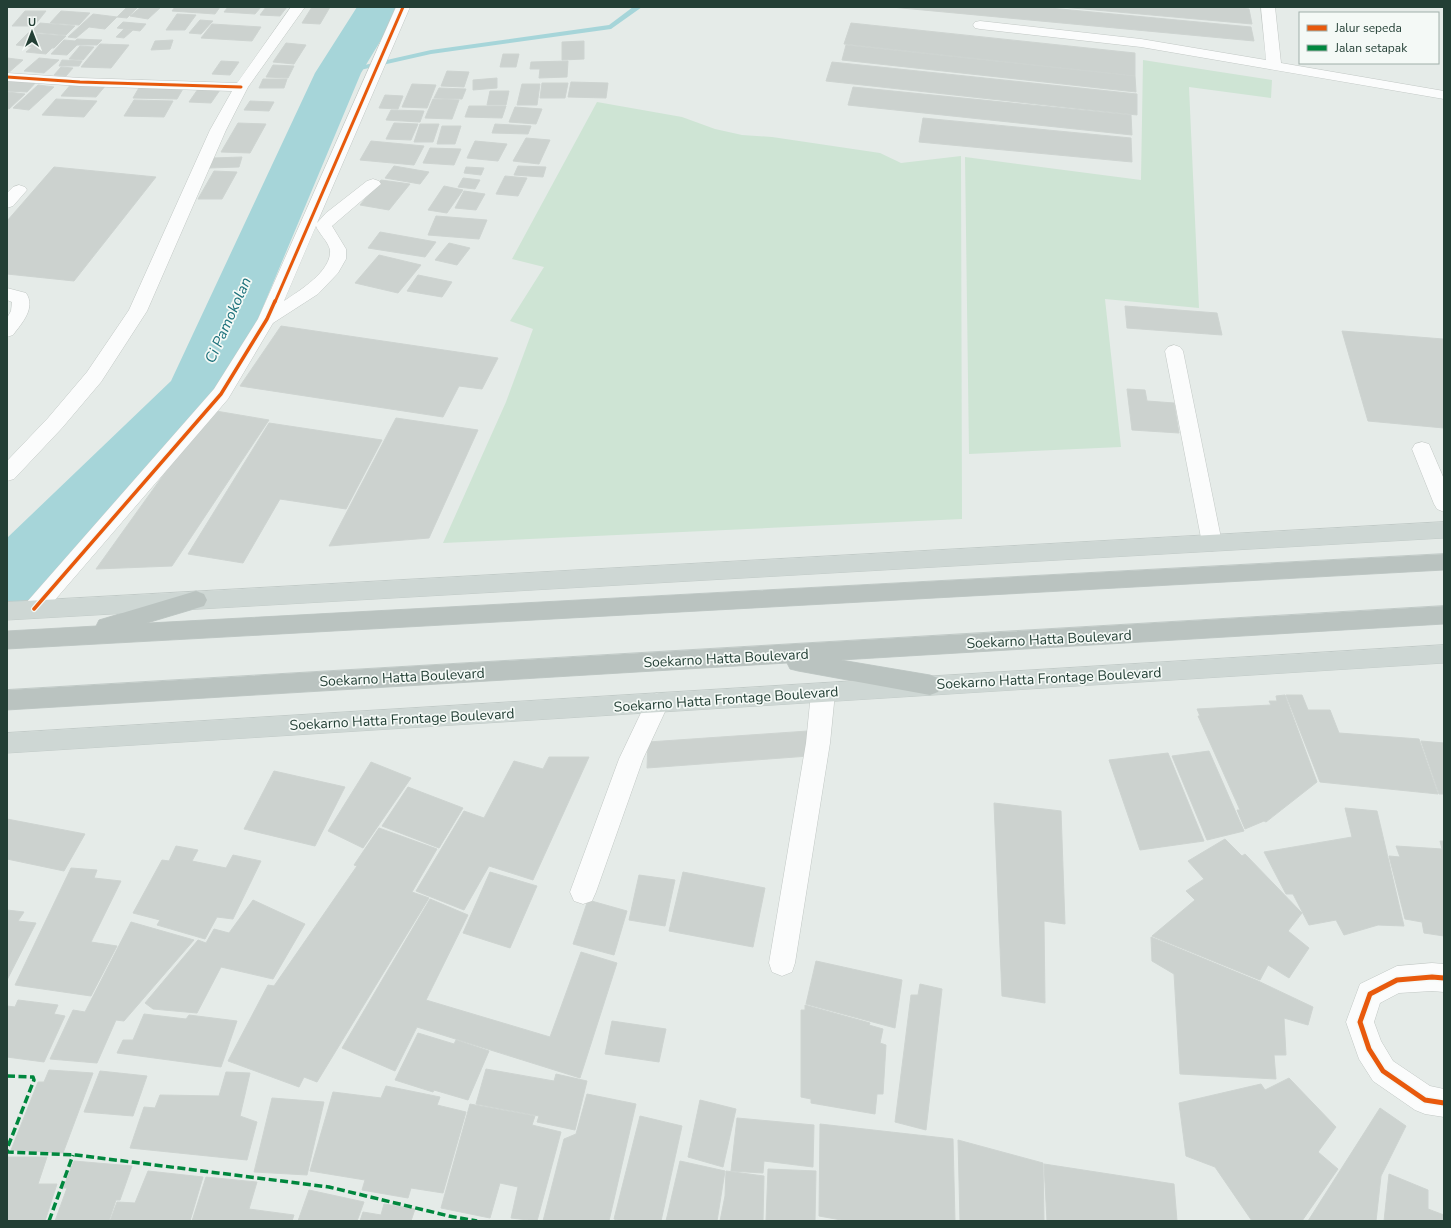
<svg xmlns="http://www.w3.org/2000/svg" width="1451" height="1228" viewBox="0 0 1451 1228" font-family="'Nunito Sans',sans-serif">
<rect width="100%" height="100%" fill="#e5ebe8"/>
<g fill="#cee4d4">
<polygon points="1143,60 1272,80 1271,98 1189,87 1199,308 1105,299 1121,447 969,454 965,157 1141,180"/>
<polygon points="597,102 682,117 715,129 742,135 772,137 880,153 901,163 961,156 962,519 443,543 506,402 533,329 510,321 544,267 512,259"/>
</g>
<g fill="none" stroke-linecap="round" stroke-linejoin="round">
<polygon fill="#a6d5d9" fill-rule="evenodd" points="633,7 642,7 611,29 431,54 338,75 334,73 338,71 431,50 609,25"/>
<polygon fill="#a6d5d9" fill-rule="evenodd" points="357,7 401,7 361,73 227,393 218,408 32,602 7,610 7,538 171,381 315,73"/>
</g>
<g fill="#ccd2cf" stroke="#ced4d1">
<polygon points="127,7 138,7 127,18 117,17"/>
<polygon points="141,7 161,7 148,19 130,16"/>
<polygon points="175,7 220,7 215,14 172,11"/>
<polygon points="228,7 261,7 255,14 224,12"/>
<polygon points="266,7 287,7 280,16 260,15"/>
<polygon points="312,7 330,7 320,24 302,23"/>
<polygon points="891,7 1039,7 1251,27 1254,41"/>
<polygon points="1062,7 1230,7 1249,9 1252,24"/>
<polygon points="25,11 46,11 34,26 12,26"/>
<polygon points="61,11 90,13 79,25 50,23"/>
<polygon points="93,14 117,17 105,29 89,27 76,38 68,37"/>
<polygon points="177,14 196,15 185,30 166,30"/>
<polygon points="200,20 213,21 201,34 189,33"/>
<polygon points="123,22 146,24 140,31 117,28"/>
<polygon points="40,23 75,26 66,35 31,32"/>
<polygon points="851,23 1135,53 1135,76 844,44"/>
<polygon points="212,24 261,27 252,41 201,38"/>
<polygon points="124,29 133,30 124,38 116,37"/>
<polygon points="28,33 66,36 54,48 52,48 46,54 26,52 32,47 16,45"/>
<polygon points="77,39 102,40 97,45 77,45 67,55 51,54 64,40 75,41"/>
<polygon points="173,40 170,49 151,50 155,41"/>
<polygon points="584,41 584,59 562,60 562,42"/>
<polygon points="286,43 306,45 294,64 273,62"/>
<polygon points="100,44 129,45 111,68 81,67"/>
<polygon points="846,45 1135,76 1136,92 842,60"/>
<polygon points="80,46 94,47 83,60 69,59"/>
<polygon points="503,54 519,54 516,67 500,67"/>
<polygon points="7,58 23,60 7,74"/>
<polygon points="39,58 59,60 44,73 24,71"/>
<polygon points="62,60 82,61 79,66 59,66"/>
<polygon points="221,61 239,62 230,75 212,74"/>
<polygon points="568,61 567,77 539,78 540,69 530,69 531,62"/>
<polygon points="832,62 1137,94 1137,115 826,81"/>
<polygon points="273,65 294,66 288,78 266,77"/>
<polygon points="61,67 73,68 66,76 54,75"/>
<polygon points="447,71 469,72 464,87 441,86"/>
<polygon points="7,78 38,80 27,92 7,91"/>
<polygon points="497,78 497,88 473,90 473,80"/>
<polygon points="263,79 287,79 284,88 259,88"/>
<polygon points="571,82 608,83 606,98 568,97"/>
<polygon points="72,83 106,85 96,97 61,96"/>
<polygon points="542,83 568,83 565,98 540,98"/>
<polygon points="412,84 436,85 427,108 402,107"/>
<polygon points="522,84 540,84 537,105 517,105"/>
<polygon points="38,85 54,87 29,110 13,108"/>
<polygon points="140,86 184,87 177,99 133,98"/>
<polygon points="853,87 1131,115 1132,135 848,105"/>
<polygon points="439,88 466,89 462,99 434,98"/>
<polygon points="198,89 220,90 211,103 189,102"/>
<polygon points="490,91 509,91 506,105 487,105"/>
<polygon points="7,92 8,92 25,94 9,109 7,108"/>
<polygon points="385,95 403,96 398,109 379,108"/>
<polygon points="56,99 97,101 84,117 42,115"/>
<polygon points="433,99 459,100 452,119 425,118"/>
<polygon points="134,100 173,101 164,117 124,116"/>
<polygon points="250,101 274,102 269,111 244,110"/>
<polygon points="469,106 506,106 502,118 465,117"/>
<polygon points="515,107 542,109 536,124 509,122"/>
<polygon points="391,110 424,111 420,122 386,120"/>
<polygon points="923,118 1131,138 1132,162 919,142"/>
<polygon points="238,123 266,124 250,153 221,152"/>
<polygon points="394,123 418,124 411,140 386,139"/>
<polygon points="420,124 439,124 433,142 414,142"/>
<polygon points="495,124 531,126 528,134 492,133"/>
<polygon points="442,126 461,126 455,144 437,144"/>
<polygon points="526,138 550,140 539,164 513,161"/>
<polygon points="371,141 424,146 414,165 360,160"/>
<polygon points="475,141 507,144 498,161 467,158"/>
<polygon points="430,148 461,149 454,165 423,163"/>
<polygon points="242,157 239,167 209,168 213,158"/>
<polygon points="394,166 429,172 420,184 385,178"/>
<polygon points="518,166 546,167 543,177 514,175"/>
<polygon points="54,167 156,177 74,281 7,274 7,221"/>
<polygon points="466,167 484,168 481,175 464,173"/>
<polygon points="214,171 237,172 222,199 198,199"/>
<polygon points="505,176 527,178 518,196 496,194"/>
<polygon points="463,178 480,180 475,189 458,187"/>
<polygon points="381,180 410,184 389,210 360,205"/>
<polygon points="444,186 463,190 447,213 428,210"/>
<polygon points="464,191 485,194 476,210 455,208"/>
<polygon points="436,216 487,220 479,239 428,235"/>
<polygon points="380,232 436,242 425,257 368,248"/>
<polygon points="449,243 470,248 457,265 435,260"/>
<polygon points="379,255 421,265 398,293 355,283"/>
<polygon points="418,275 452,282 442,297 407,291"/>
<polygon points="1125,306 1217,313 1222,335 1127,328"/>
<polygon points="281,326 498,358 482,389 459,386 443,417 240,386"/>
<polygon points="1342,331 1443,339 1444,428 1368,421"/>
<polygon points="1127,389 1145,390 1147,401 1174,403 1179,433 1132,430"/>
<polygon points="210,410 269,420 172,566 96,569"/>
<polygon points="396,418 478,430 429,538 329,546"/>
<polygon points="269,423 382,440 346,509 280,499 243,563 188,554"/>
<polygon points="1285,695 1317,782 1266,822 1264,821 1245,829 1237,810 1240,810 1198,716 1200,716 1197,709 1271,705 1269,701 1277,701 1276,696"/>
<polygon points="1286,695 1302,695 1308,710 1330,710 1339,733 1419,739 1438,794 1320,782"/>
<polygon points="808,731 809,756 647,768 648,742"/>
<polygon points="1421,741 1444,743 1444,794 1439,794"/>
<polygon points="1209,751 1244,831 1207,840 1172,756"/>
<polygon points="1168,753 1204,841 1140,850 1109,760"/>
<polygon points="549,757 589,757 533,880 489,866 464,910 416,891 464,811 484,818 514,761 543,769"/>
<polygon points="371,762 411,778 363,848 328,831"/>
<polygon points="274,771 345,787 315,846 244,829"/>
<polygon points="408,787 463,808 439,848 382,826"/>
<polygon points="994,803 1061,811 1065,924 1044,921 1045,1003 1002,996"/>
<polygon points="1345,808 1377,811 1404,926 1378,925 1344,935 1336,920 1309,925 1293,894 1286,894 1264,852 1352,837"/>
<polygon points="7,819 85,834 64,871 7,859"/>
<polygon points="379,828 437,849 412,892 429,898 317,1082 304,1077 299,1087 228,1061 268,985 274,986 357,866 354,865"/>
<polygon points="1225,839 1242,856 1245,854 1302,913 1288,931 1309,948 1289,978 1268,965 1260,980 1152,936 1195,900 1186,891 1204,879 1188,861"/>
<polygon points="1440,841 1444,841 1444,936 1424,933 1422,922 1405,919 1389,856 1400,857 1396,846 1442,849"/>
<polygon points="176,846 198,850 192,861 226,868 233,855 261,861 233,919 217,917 205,939 157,925 160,920 133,913 162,860 169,861"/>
<polygon points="71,868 97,870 94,878 121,881 91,942 117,946 91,996 15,985"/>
<polygon points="490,872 537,886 510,948 463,933"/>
<polygon points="683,872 765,888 753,947 669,931"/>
<polygon points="639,875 675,880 665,926 629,920"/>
<polygon points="430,899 468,915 426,1000 550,1037 581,952 617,963 580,1078 417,1027 395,1071 342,1048"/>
<polygon points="253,900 305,924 273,979 221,967 197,1013 153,1009 145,1003 198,940 206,943 214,929 229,933"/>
<polygon points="588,900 627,911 614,955 573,944"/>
<polygon points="7,910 24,912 18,921 36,923 7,980"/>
<polygon points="131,922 194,940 124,1021 116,1020 97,1063 50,1059 73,1010 85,1012"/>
<polygon points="1151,937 1258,981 1313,1007 1308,1025 1284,1018 1286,1055 1274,1055 1276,1079 1180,1074 1174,974 1152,961"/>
<polygon points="816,961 902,980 895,1028 806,1004"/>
<polygon points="920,984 942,989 926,1130 895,1122 911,995 918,995"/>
<polygon points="18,1000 58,1005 54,1014 65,1016 44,1062 7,1057 7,1006 15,1007"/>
<polygon points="805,1005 870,1023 869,1025 883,1029 880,1043 886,1045 883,1094 877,1094 875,1114 811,1103 811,1099 801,1097 801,1010 805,1010"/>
<polygon points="144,1014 186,1019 189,1015 237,1021 221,1067 117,1053 123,1040 133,1040"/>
<polygon points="612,1021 666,1029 659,1062 605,1054"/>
<polygon points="418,1033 454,1044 456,1040 489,1051 468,1100 434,1090 433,1092 395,1080"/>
<polygon points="486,1069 554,1081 556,1074 587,1081 575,1130 537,1122 539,1116 476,1104"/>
<polygon points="49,1070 93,1073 63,1153 11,1150 38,1082 44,1082"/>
<polygon points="100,1071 147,1076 133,1116 84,1112"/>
<polygon points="226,1072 250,1073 240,1116 257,1122 247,1160 130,1148 144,1107 155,1108 160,1095 219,1096"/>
<polygon points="1289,1078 1336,1127 1318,1152 1338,1169 1302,1221 1252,1221 1215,1167 1186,1156 1179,1103 1261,1084 1265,1090"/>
<polygon points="386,1086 440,1097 437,1105 466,1112 443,1193 411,1188 408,1198 362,1190 365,1180 310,1171 333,1092 381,1098"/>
<polygon points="587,1094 636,1104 609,1221 543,1221 564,1139 576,1134"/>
<polygon points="272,1098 324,1102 307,1175 254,1172"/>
<polygon points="700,1100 736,1109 723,1167 688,1157"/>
<polygon points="470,1104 535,1116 532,1125 561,1132 537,1221 511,1218 518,1187 500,1183 490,1218 441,1208"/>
<polygon points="1380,1108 1406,1126 1381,1176 1376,1221 1308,1221"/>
<polygon points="640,1116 682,1126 661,1221 621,1221 614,1219"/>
<polygon points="737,1118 814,1125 813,1167 764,1161 763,1173 731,1171"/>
<polygon points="820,1124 953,1139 955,1221 847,1221 819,1216"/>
<polygon points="958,1140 1043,1163 1044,1221 960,1221"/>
<polygon points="7,1157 47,1157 38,1184 57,1184 45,1221 7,1221"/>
<polygon points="74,1161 132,1166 120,1200 116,1200 109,1221 55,1221 67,1188 63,1188"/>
<polygon points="680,1161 725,1171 717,1221 666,1221"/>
<polygon points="1044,1164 1174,1184 1177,1221 1047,1221"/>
<polygon points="768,1169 816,1171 815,1221 766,1221"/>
<polygon points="148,1171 203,1177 190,1221 110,1221 117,1202 135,1203"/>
<polygon points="726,1171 764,1176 763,1221 720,1221 725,1196"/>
<polygon points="1389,1174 1428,1190 1428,1209 1444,1215 1444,1221 1384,1221"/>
<polygon points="206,1177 257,1182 249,1209 294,1215 292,1221 192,1221"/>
<polygon points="309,1190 364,1202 357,1221 298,1221"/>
<polygon points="384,1204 415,1209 411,1221 360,1221 363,1212 381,1215"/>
</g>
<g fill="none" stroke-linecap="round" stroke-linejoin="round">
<defs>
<g id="minor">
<polygon points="291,7 305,7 248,87 226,130 147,311 101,382 62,428 14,479 7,481 7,461 48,418 87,372 129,310 210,130 232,91 80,86 7,81 7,73 80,78 237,83"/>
<path d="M396,7h14l-93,216 9,-10 41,-32 6,-2 6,2 2,3 -49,42 14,23v10l-8,14 -20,21 -45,29 -45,76 -186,216 -8,3 -8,-3 -3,-6 3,-6 188,-214 44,-70zM316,226c3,8 12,15 14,24 2,21 -31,41 -46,51z"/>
<polygon points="1261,7 1275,7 1281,63 1444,91 1444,99 1141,47 980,29 975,28 973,25 975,22 980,21 1141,39 1266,60"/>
<polygon points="19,185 25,187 27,190 13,206 7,208 7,193 13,187"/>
<path d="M7,288l19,5c10,15 -4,30 -13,42l-6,2v-19l4,-7 1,-9 -5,-2z"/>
<polygon points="1174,345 1180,347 1183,351 1222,543 1219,549 1212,551 1205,549 1202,543 1165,351 1168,347"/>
<polygon points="1422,442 1429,444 1444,479 1444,512 1437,509 1434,504 1412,449 1415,444"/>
<polygon points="823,683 831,686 835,693 830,743 795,963 792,972 782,976 772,972 769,963 806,743 811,693 815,686"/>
<polygon points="657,693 665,696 669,703 643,759 596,892 592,901 583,904 574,901 570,892 619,759 649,696"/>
<polygon points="1432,963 1444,964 1444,992 1432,991 1399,993 1380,1003 1374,1022 1381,1041 1393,1061 1430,1086 1444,1089 1444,1117 1425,1114 1415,1110 1373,1081 1359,1059 1346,1022 1360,984 1397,966"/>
</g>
<g id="major">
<polygon points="1444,522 1444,538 7,620 7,602"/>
<polygon points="1444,645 1444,663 7,753 7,733"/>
</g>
<g id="highway">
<polygon points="1444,554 1444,570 7,649 7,631 96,626 99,620 196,591 204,594 207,600 204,606 147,623"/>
<polygon points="1444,606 1444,624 841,660 930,675 938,678 942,685 938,692 930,695 798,671 790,669 787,663 7,710 7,690"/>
</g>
</defs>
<use href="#minor" stroke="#c2c8c5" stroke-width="1"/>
<use href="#major" stroke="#c1cac7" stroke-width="1"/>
<use href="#highway" stroke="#c1cac7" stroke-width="1"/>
<use href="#minor" fill="#fbfcfc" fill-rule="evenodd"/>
<use href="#major" fill="#ced7d4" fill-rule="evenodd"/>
<use href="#highway" fill="#bac3c0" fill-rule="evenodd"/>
<g stroke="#00873e" stroke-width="3.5" stroke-dasharray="8 3.5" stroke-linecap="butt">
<polyline points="7,1076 33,1077 34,1080 7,1149"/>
<polyline points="7,1150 8,1152 76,1155 329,1187 449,1216 477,1221"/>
<polyline points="49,1221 73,1155"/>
</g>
<defs>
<g id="cycleway-far2">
<polyline points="7,77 80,82 241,87"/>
<polyline points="275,302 403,7"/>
</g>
<polyline id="cycleway-far1" points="34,609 221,394 267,319 275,301"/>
<polyline id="cycleway" points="1444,978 1432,977 1397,980 1370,994 1360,1022 1369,1049 1383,1071 1425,1100 1444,1103"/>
</defs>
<use href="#cycleway-far2" stroke="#f4f9f6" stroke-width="4.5"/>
<use href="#cycleway-far1" stroke="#f4f9f6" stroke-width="6"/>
<use href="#cycleway" stroke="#f4f9f6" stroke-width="8"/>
<use href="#cycleway-far2" stroke="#e8590c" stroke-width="3"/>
<use href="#cycleway-far1" stroke="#e8590c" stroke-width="3.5"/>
<use href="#cycleway" stroke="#e8590c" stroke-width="5"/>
</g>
<g text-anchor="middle" stroke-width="3.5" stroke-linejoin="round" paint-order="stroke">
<g font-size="14" fill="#233f35" stroke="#f4f9f6">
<text transform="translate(1049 639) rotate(-3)" y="5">Soekarno Hatta Boulevard</text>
<text transform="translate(726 658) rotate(-3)" y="5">Soekarno Hatta Boulevard</text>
<text transform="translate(402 677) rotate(-3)" y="5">Soekarno Hatta Boulevard</text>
<text transform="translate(1049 678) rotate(-3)" y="5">Soekarno Hatta Frontage Boulevard</text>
<text transform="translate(726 699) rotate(-4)" y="5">Soekarno Hatta Frontage Boulevard</text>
<text transform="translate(402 719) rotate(-3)" y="5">Soekarno Hatta Frontage Boulevard</text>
</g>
<g font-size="15" font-style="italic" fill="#1c717b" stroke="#f4f9f6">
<text transform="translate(228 320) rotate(-66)" y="5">Ci Pamokolan</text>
</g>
</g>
<rect width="1451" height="1228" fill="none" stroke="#233f35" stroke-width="16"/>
<rect x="1299" y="12" width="140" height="52" fill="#f4f9f6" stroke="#a0afa9"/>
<rect x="1307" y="25" width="20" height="6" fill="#e8590c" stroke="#a0afa9"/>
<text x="1335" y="32" font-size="12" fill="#233f35">Jalur sepeda</text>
<rect x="1307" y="45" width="20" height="6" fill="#00873e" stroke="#a0afa9"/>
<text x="1335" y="52" font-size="12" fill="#233f35">Jalan setapak</text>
<g transform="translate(32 32)" stroke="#f4f9f6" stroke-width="3" paint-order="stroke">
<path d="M0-3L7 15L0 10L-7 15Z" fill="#233f35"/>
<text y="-6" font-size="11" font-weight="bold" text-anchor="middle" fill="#233f35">U</text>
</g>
</svg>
